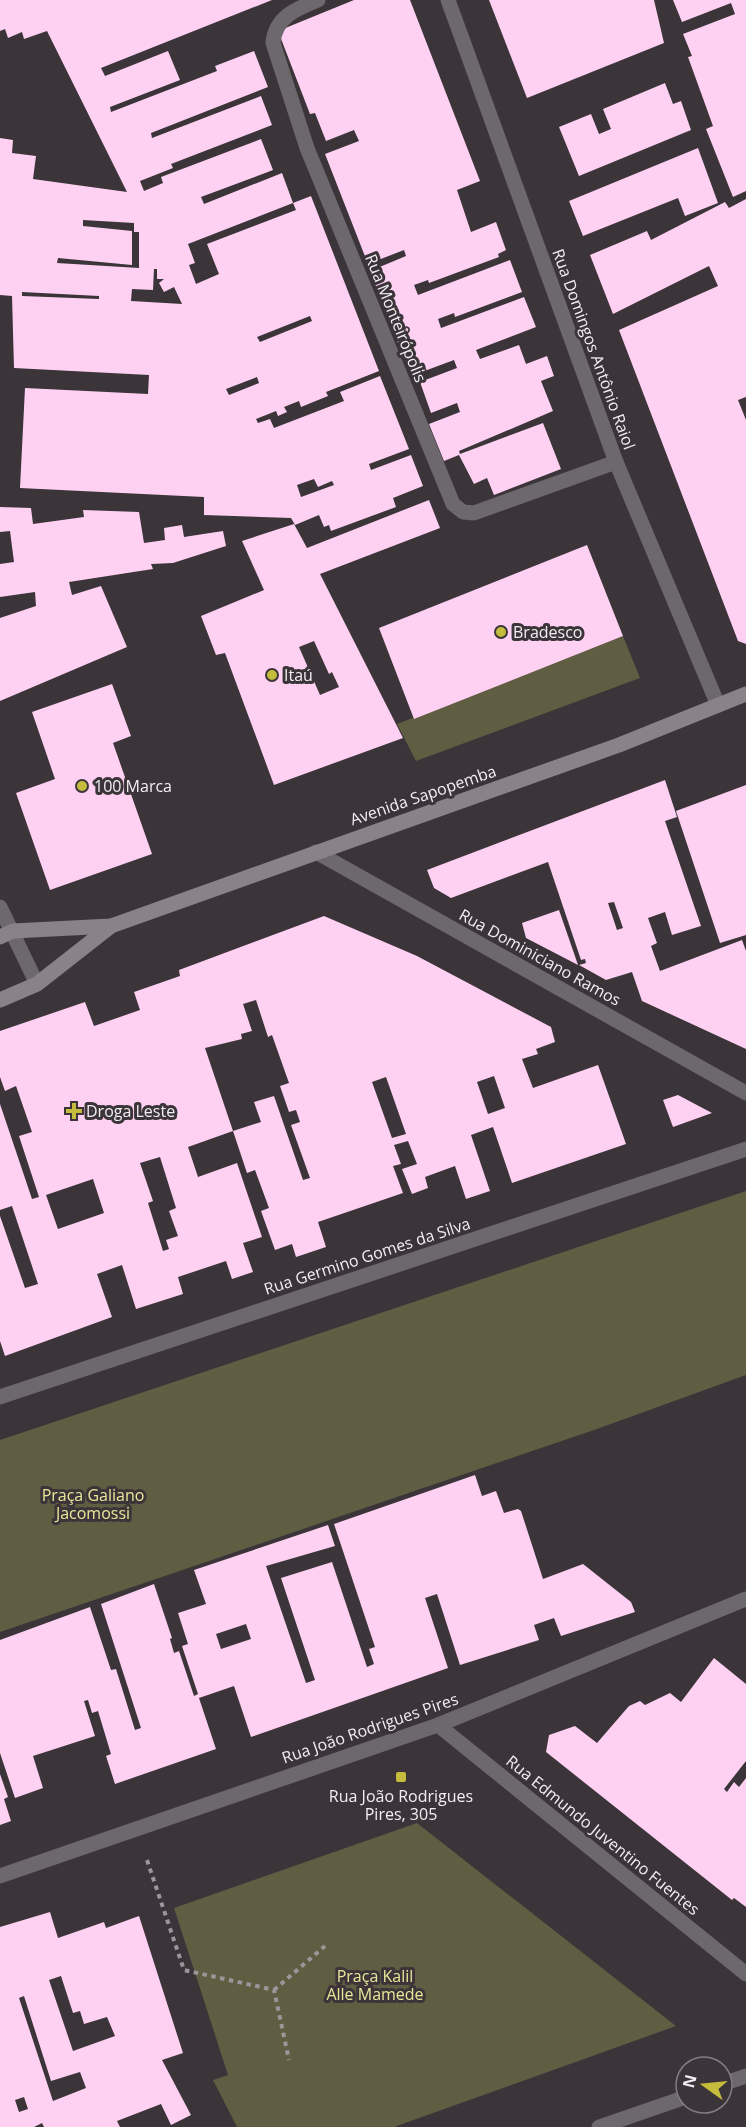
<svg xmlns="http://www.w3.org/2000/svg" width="746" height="2127" viewBox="0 0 746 2127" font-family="'Open Sans',sans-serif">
<rect width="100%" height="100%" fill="#3b3439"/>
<g fill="#5f5d42">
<polygon points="623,636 640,678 416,761 397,724"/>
<polygon points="746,1191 746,1375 597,1429 0,1632 0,1440"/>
<polygon points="417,1823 676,2026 394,2127 237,2127 213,2080 228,2075 174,1908"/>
</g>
<g fill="#fed1f3" fill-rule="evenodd">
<path d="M0,0h272l-171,68 4,8 63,-25 12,29 -70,27 1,5 106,-41 -2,-5 39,-15 14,36 -117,46 1,5 109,-42 11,29 -101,39 2,4 -33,13 4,10 19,-8 -2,-6 100,-38 12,31 -72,27 3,7 78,-31 11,30 -105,41 7,19 -6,2 7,19 23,-10 -12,-30 89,-34 -3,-7 18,-7 68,175 -53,21 2,4 -27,11 -2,-6 -15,6 3,5 -9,4 -2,-5 -20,8 2,4 12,-4 4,9 70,-27 -4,-9 40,-16 29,73 -40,15 2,6 40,-15 12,31 -30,12 3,9 -65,24 -2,-6 -5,2 -5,-12 -24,10 -4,-7 -87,-3v-18l-184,-9 5,-100 123,6 1,-19 -135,-7 -2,-72 -12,-1v-157l13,2 -1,13 24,3 -3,23 94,13 -80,-161 -23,8 -2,-7 -14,6 -3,-9 -5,2zM83,220l51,3v9h5v36l-82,-5 1,-5 74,7v-34l-49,-5zM154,269h3v10h7l-5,4 5,9 10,-5 8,17 -51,-3 1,-12 21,1zM22,292l77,4v3l-77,-3zM310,316l2,5 -52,21 -3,-5zM257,377l2,6 -30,12 -3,-6zM314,479l4,8 14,-6 2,4 -33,12 -4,-12z"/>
<polygon points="354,0 410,0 480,181 457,190 471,232 496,222 506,250 498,254 499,257 429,283 428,280 414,285 418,295 510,260 522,292 455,317 454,313 438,319 441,328 524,297 536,327 476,350 480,359 519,345 526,364 547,356 554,376 541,381 553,411 459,451 460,454 543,423 561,469 494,495 487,478 474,484 459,455 444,461 429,424 460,412 457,403 431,413 420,382 457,368 454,360 411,376 370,271 406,256 404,250 368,264 325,154 359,141 354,130 326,141 315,113 310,114 278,31"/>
<polygon points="489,0 654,0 664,43 527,98"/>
<polygon points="673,0 746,0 746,191 733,197 706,129 713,126 688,57 692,56 683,34 735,14 731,3 682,22"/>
<polygon points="665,83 673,104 681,101 691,130 579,176 559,127 591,114 599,134 611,129 603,109"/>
<polygon points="698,148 718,203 685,216 678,198 583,236 569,201"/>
<polygon points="746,199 746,397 738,400 746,420 746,644 738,641 619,330 718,286 709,266 613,314 590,255 647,231 651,240 725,202 729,208"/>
<path d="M429,500l11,28 -120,46 83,164 -129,47 -49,-132 -9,2 -15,-39 63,-26 -22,-49 52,-17 13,24zM314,641l15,33 3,-2 7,15 -19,8 -21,-48z"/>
<polygon points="0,507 31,508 33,524 84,517 83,510 139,512 144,543 165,540 164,528 182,525 184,537 223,531 226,546 173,563 151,564 153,569 69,582 72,595 101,586 127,647 0,701 0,618 36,606 35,592 0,597 0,564 14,562 10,531 0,532"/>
<polygon points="587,545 623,636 414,719 379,628"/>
<polygon points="112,684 131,736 113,743 152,854 50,890 16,793 55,779 32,712"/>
<path d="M665,780l12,37 -12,4 36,105 -29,9 -7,-23 -17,6 9,25 -6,3 9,25 82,-31 4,11v98l-104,-48 -10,-29 -26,8 -27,-15 7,-2 -1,-4 -4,1 -33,-98 -97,36 -17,-10 -7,-18zM614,902l9,26 -6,2 -9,-27z"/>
<polygon points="746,785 746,935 720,943 676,811"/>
<polygon points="559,910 577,962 578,965 526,938 522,923"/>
<path d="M324,916l93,40 134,71 4,15 -19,7 2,5 -16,5 11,29 65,-23 28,79 -114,39 -19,-56 -22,8 19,56 -24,8 -11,-33 -30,11 3,11 -16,6 -10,-25 15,-5 -9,-23 -14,4 7,19 -8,2 10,27 -85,29 8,25 -30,10 -4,-13 -17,6 -14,-39 8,-3 -14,-38 -8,3 -14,-42 -45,16 10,30 39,-14 25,74 -19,6 10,29 -21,7 -6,-18 -48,16 5,17 -47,15 -14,-44 -25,9 15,43 -107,39 -5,-15v-125l25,72 13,-4 -26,-78 -12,4v-106l32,95 7,-2 -20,-61 13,-4 -16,-46 -11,5 -5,-14v-46l85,-29 9,24 46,-16 -6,-18 46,-16 -1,-6zM256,1000l12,37 4,-2 17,48 -9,3 9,26 7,-2 4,12 -9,3 19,53 -7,2 -29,-84 -20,6 7,20 -28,9 -28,-83 37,-9 -1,-5 11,-3 -9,-27zM494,1076l11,32 -17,6 -11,-32zM386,1077l20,57 -14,4 -20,-56zM160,1157l16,51 -7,3 9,25 -12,4 3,9 -6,2 -15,-48 5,-2 -13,-38zM93,1179l11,34 -46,16 -12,-34z"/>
<polygon points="678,1095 712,1113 673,1127 663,1100"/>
<path d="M475,1475l7,21 14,-5 8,22 14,-4 3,2 22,68 40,-15 48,38 4,10 -74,24 -7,-18 -20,7 5,15 -79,25 -23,-71 -12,4 23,70 -197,69 -17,-51 -35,12 17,51 -101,35 -9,-28 5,-2 -13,-43 -6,2 -4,-13 -4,1 11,35 -62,20 10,32 -28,10 -15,-45v-113l90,-33 21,63 5,-1 19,61 6,-2 -40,-124 53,-20 18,54 -2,1 4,14 5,-2 15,45 4,-2 -16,-48 6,-2 -10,-31 28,-9 -12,-34 134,-45 7,21 -69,20 40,117 9,-3 -34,-102 51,-16 35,105 7,-3 -5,-15 6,-2 -41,-123zM246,1624l5,15 -30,10 -5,-15z"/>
<polygon points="714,1658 746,1684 746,1761 724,1789 727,1792 734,1782 739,1787 746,1778 746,1907 734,1898 732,1900 546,1752 549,1735 575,1726 597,1743 629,1706 640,1701 645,1705 670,1693 681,1702"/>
<polygon points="0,1774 8,1797 4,1799 11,1821 0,1825"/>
<path d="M50,1912l8,26 46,-16 2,6 33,-12 44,137 -21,7 29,55 -20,10 -10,-21 -44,17 3,6h-76l-2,-4 -8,4h-34v-200zM61,1976l12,37 7,-2 4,13 23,-7 8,19 -42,15 -24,-71zM24,1996l27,85 29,-9 6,16 -33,13 -34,-103zM24,2097l4,12 -9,3 -4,-12z"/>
</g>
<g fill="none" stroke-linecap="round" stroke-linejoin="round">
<g stroke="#9b969a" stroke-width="4" stroke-dasharray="4.5 4.5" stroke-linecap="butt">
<polyline points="147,1860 184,1970 274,1990 289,2060"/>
<polyline points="274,1990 325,1946"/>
</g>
<g stroke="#6c686b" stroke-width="15">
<path d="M318,0c-22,9 -43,17 -45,43l34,105 146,356 10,8 11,1 142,-51"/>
<polyline points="448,0 616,462 718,705"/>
<polyline points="316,852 746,1093"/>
<polyline points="0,907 37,984"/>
<polyline points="0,1397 746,1149"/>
<polyline points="438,1725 746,1974"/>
<polyline points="0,1876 438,1725 746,1599"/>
<polyline points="722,2084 746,2076"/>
<polyline points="599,2127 686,2097"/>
</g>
<g stroke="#898387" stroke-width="15">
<polyline points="0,937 13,931 111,926 619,745 746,694"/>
<polyline points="0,1000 37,984 111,926"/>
</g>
</g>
<g fill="#c5bc3d" stroke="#3b3439" stroke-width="2">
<circle cx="501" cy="632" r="6"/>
<circle cx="272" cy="675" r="6"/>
<circle cx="82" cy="786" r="6"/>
<path d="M71 1102h6v6h6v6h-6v6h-6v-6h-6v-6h6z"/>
<rect x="395" y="1771" width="12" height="12" rx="3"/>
</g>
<g text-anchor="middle" stroke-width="6" stroke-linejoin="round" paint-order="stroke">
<g font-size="16" fill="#f2eef1" stroke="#3b3439">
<text transform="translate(396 318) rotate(68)" y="6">Rua Monteirópolis</text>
<text transform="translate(594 349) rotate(70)" y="6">Rua Domingos Antônio Raiol</text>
<text transform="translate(423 795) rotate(-19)" y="6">Avenida Sapopemba</text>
<text transform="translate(540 957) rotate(29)" y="6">Rua Dominiciano Ramos</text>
<text transform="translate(367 1256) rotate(-18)" y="6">Rua Germino Gomes da Silva</text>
<text transform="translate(370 1728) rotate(-19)" y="6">Rua João Rodrigues Pires</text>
<text transform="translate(603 1835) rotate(39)" y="6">Rua Edmundo Juventino Fuentes</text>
</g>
<g font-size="16" fill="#f2eef1" stroke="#3b3439" text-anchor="start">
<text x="513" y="638">Bradesco</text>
<text x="284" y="681">Itaú</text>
<text x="94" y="792">100 Marca</text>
<text x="86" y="1117">Droga Leste</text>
<text x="401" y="1802" text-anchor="middle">Rua João Rodrigues<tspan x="401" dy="18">Pires, 305</tspan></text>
</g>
<g font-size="16" fill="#eae699" stroke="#3b3439">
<text x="93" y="1501">Praça Galiano<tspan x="93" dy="18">Jacomossi</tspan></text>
<text x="375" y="1982">Praça Kalil<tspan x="375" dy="18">Alle Mamede</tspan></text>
</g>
</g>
<g transform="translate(704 2085) rotate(285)"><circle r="28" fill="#3b3439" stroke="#847e83" stroke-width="1.5"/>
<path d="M0-4.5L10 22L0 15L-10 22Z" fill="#c5bc3d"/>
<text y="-9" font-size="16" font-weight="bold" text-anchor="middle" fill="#f2eef1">N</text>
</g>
</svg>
